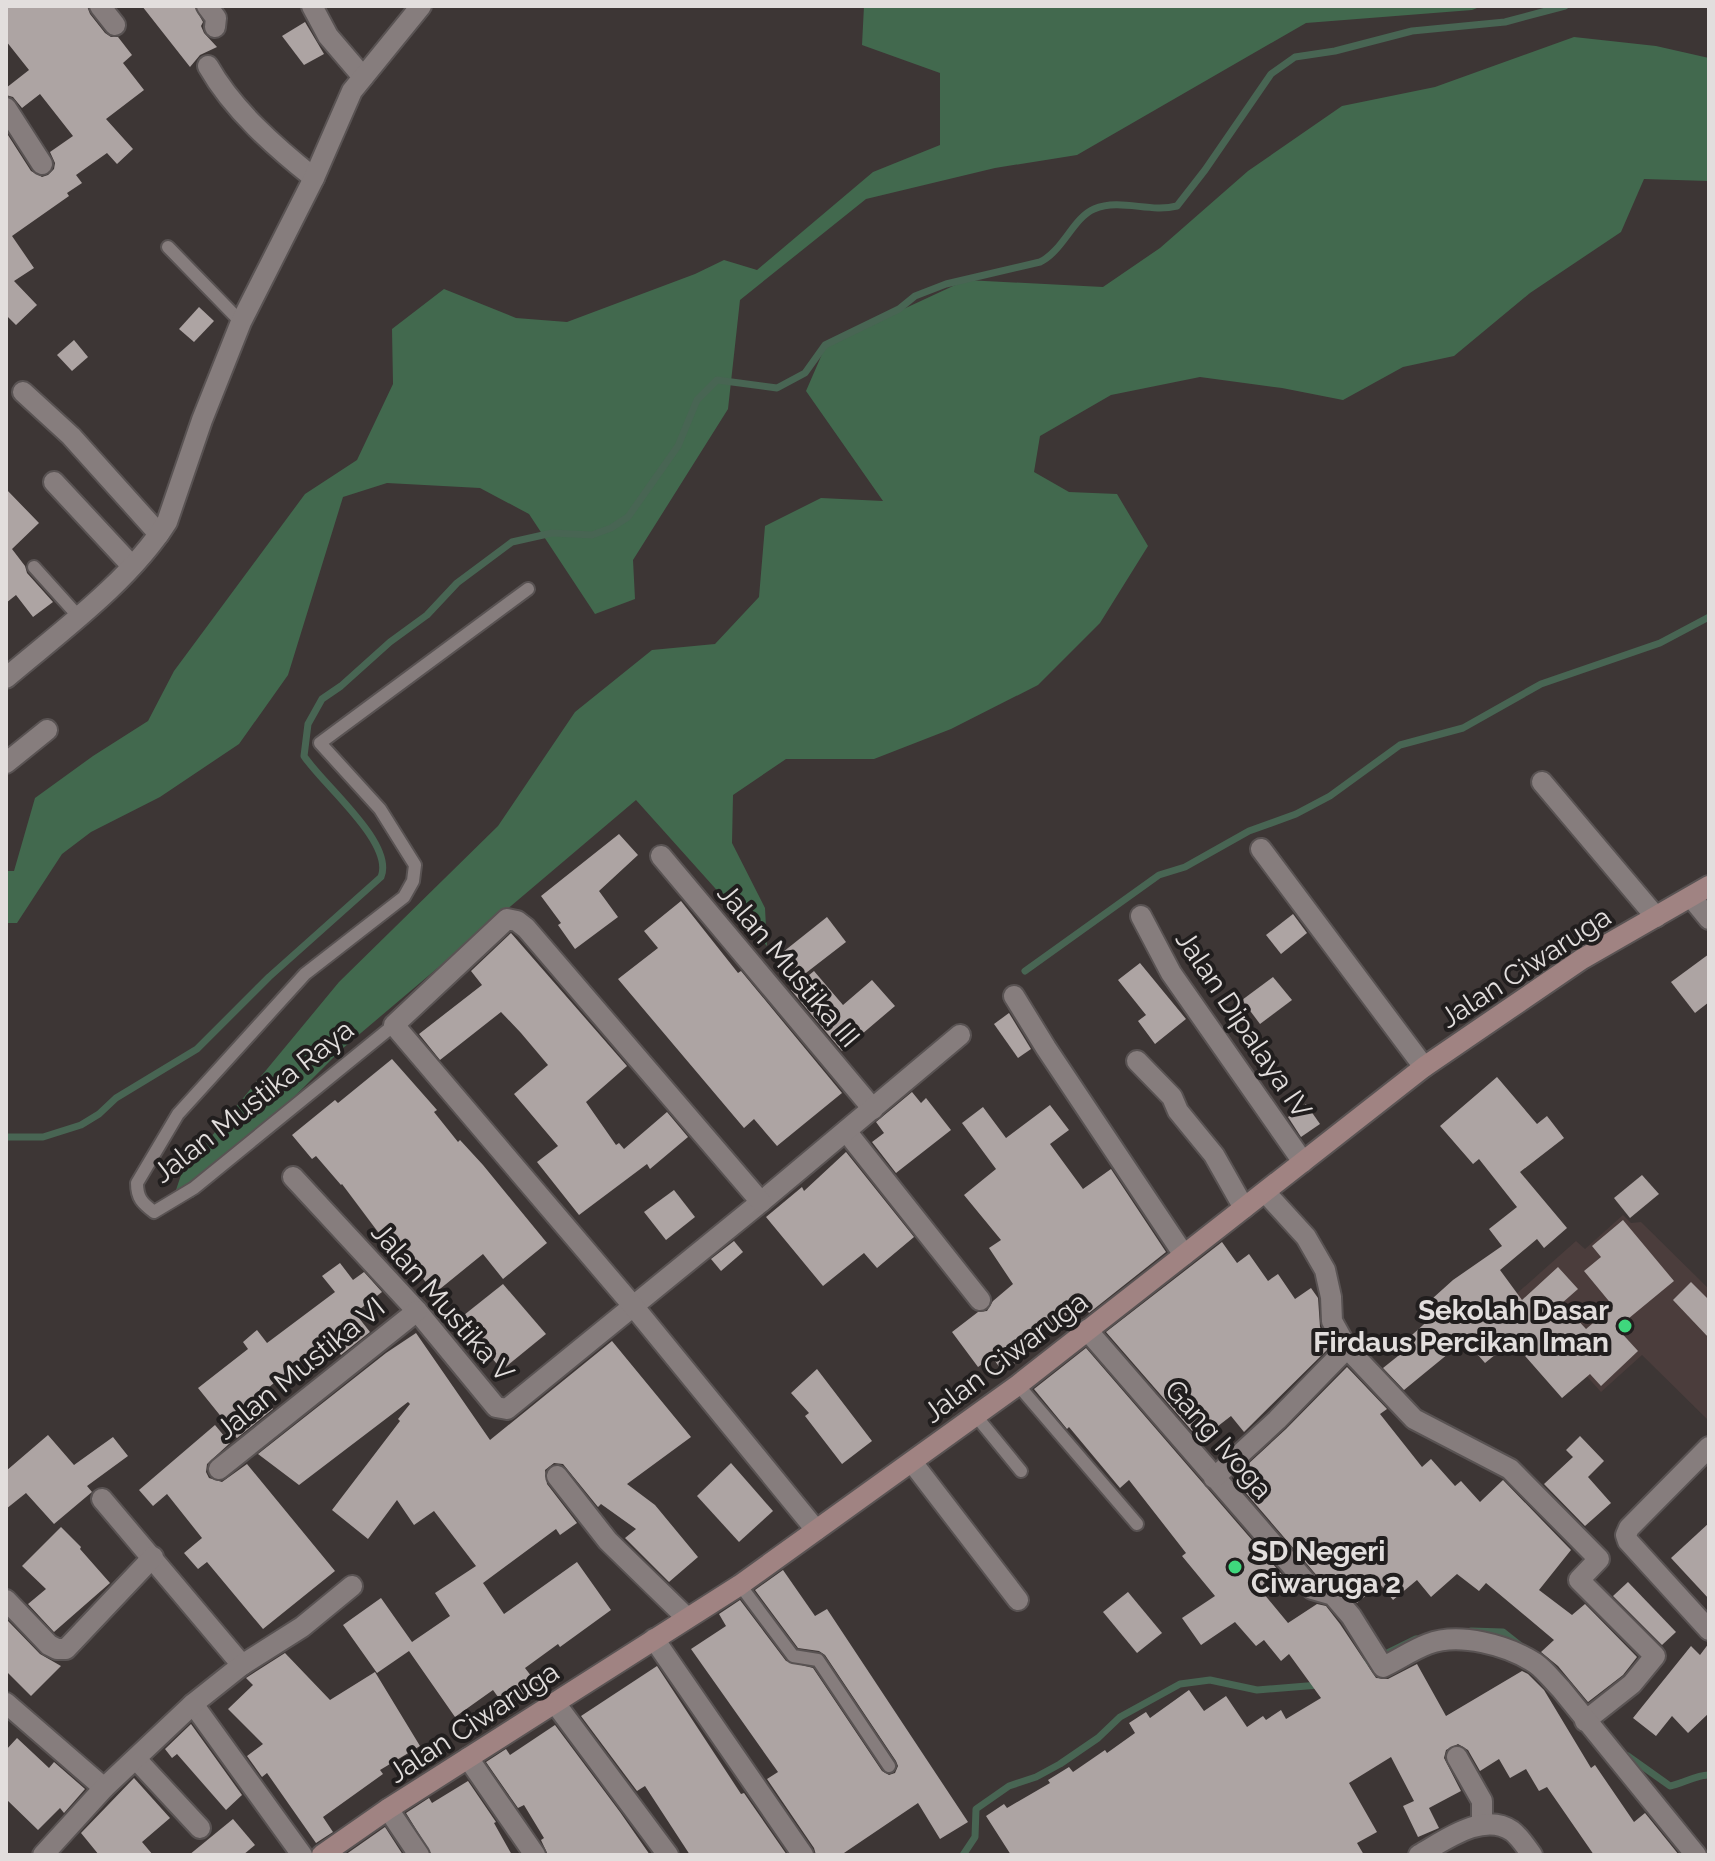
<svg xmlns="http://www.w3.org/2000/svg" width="1715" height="1861" viewBox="0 0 1715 1861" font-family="Raleway,sans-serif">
<rect width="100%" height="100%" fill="#3d3635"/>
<polygon fill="#4b3d3c" points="1623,1215 1631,1223 1641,1222 1709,1289 1709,1421 1642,1355 1601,1392 1514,1296 1576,1241 1585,1249"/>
<g fill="#42694e">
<polygon points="864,6 1482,6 1472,10 1306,23 1077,155 995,168 866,199 740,300 728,409 633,560 635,599 595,614 529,514 480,488 387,483 343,497 288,675 239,744 160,797 91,832 62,854 17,923 6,923 6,871 14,871 35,798 93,756 148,721 174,671 305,494 357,460 393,384 392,329 444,289 516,318 567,322 695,274 724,260 757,270 873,172 940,145 940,73 862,45"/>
<polygon points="1574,37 1656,46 1709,58 1709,181 1644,179 1621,232 1530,293 1454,356 1403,367 1343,400 1282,388 1200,377 1111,395 1040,436 1034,472 1069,492 1117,494 1148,546 1100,623 1038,685 951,729 874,759 786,759 733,795 732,843 765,908 767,946 636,800 342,1049 193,1198 176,1190 182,1172 339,982 498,826 575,712 652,650 715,644 759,597 765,526 821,498 883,501 806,391 826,345 966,280 1103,287 1160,248 1248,171 1342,106 1435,87"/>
</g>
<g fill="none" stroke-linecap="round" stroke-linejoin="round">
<g stroke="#486553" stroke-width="7">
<polyline points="1025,971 1159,875 1185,867 1249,831 1296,814 1330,796 1400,745 1463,728 1541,684 1660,643 1709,617"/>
<path d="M6,1137h37l38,-12 18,-11 17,-16 81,-49 72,-72 112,-100c14,-34 -59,-93 -77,-121l4,-32 14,-25 19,-13 49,-44 37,-27 30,-32 55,-41 40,-9 40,2 19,-7 17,-11 50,-71 19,-46 20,-20 60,8 28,-15 20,-28 74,-36 16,-13 31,-12 94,-22c23,-11 33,-44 54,-53 27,-11 55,4 83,-3l28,-36 66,-96 24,-17 40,-6 77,-20 93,-9 60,-16"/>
<polyline points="1471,1631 1503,1632 1522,1647"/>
<polyline points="1359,1667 1416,1639"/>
<path d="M1628,1756l42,30c11,-2 29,-12 39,-11"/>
<polyline points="963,1855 975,1837 976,1809 1009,1786 1036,1777 1060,1764 1098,1738 1120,1717 1180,1684 1210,1680 1257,1690 1319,1685"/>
</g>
</g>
<g fill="#ada4a3">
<polygon points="6,6 87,6 90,14 105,33 111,37 118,37 132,55 123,63 144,90 106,119 133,149 117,164 107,153 76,175 82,183 67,193 69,196 12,236 34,268 14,281 37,305 16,325 6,315 6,132 31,171 42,177 48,175 54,169 55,163 50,152 73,136 40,94 22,108 13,97 6,95 6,88 29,70 6,41"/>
<polygon points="142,6 194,6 203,22 201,26 204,33 217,47 200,55 190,67"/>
<polygon points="305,22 324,54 304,65 282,36"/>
<polygon points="199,307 214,321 194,342 179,329"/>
<polygon points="74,340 88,357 72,371 57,355"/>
<polygon points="6,489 39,523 12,549 25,566 27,573 53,602 33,617 16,595 6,603"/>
<polygon points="619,834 638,855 599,891 618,917 575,949 558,925 561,923 541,896"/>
<polygon points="681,901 738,973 741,971 842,1093 777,1146 754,1119 744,1128 618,979 658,948 644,931"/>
<polygon points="1293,914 1307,933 1281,954 1266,935"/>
<polygon points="827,917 846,942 802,976 783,952"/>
<polygon points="511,933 627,1066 586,1102 616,1145 619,1143 624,1149 667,1112 688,1137 650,1169 647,1164 579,1215 537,1162 558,1146 514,1094 548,1065 521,1033 501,1012 440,1060 419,1034 482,985 471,971"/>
<polygon points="1709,954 1709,1002 1695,1013 1671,982"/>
<polygon points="1140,963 1186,1019 1155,1044 1138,1021 1146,1015 1118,980"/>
<polygon points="814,971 843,1005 872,980 895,1006 842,1051 791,990"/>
<polygon points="1273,977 1292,1000 1260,1024 1242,1000"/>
<polygon points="1009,1013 1031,1049 1018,1058 994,1024"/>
<polygon points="392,1059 437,1110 434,1112 458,1142 460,1140 483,1165 547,1243 503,1279 483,1254 435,1293 388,1237 384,1240 342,1184 341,1185 316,1156 312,1159 292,1135 335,1100 338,1103"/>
<polygon points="1497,1077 1537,1124 1547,1116 1564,1138 1520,1172 1567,1228 1544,1248 1537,1239 1500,1270 1522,1300 1558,1267 1578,1289 1562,1303 1586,1329 1613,1306 1584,1271 1601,1257 1592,1246 1623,1220 1674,1281 1617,1328 1638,1351 1601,1386 1590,1374 1562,1398 1518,1348 1512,1353 1506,1346 1485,1363 1465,1340 1404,1390 1383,1368 1408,1348 1403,1343 1442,1308 1433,1298 1453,1280 1502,1246 1489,1229 1517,1207 1479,1159 1473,1164 1440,1126"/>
<polygon points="912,1092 921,1103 926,1098 951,1130 896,1173 872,1142 884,1133 876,1122"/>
<polygon points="1306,1104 1320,1124 1301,1137 1288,1117"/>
<polygon points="1050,1105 1069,1130 1050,1144 1083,1189 1111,1169 1166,1252 1089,1313 1082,1304 1051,1326 1049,1323 1011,1350 1019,1360 1003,1372 992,1357 978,1367 952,1332 978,1312 987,1311 993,1301 1013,1284 989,1248 1001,1240 964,1195 996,1169 962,1123 983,1107 1006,1138"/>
<polygon points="846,1152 914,1237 877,1268 864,1253 823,1286 766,1217 802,1187 804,1191"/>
<polygon points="1642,1175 1659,1194 1630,1218 1614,1198"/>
<polygon points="674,1190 695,1217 666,1240 644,1212"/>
<polygon points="734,1241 743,1252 721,1271 711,1259"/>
<polygon points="1222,1242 1237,1263 1249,1254 1268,1281 1278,1274 1295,1299 1311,1288 1318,1298 1320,1327 1331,1346 1244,1432 1231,1416 1200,1440 1106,1332"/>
<polygon points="340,1263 353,1280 364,1272 382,1292 355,1313 370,1332 341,1355 327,1338 261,1394 273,1409 237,1438 218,1423 223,1419 198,1388 248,1349 243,1342 257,1330 267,1343 335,1292 322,1276"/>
<polygon points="1691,1282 1709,1300 1709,1338 1673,1300"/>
<polygon points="503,1284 546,1334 502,1370 459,1319"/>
<polygon points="416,1333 490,1440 612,1341 691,1437 627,1484 655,1505 698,1557 669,1582 625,1538 636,1529 601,1504 598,1507 563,1464 554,1463 545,1470 547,1484 577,1523 560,1535 556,1529 483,1583 504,1614 577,1562 611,1610 560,1647 558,1644 525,1668 538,1685 506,1708 493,1690 455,1717 409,1651 377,1673 343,1625 381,1598 412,1642 450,1616 435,1593 476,1566 434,1511 414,1525 397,1500 368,1539 332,1510 400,1421 398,1419 410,1404 408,1402 299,1485 258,1454 386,1353"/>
<polygon points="1086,1348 1284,1577 1264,1594 1288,1623 1317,1604 1326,1606 1340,1624 1376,1678 1388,1679 1417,1664 1446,1716 1522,1671 1528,1674 1544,1690 1591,1768 1595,1765 1634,1822 1645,1813 1679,1855 1594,1855 1547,1787 1539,1791 1526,1769 1510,1778 1499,1759 1480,1771 1468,1750 1458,1744 1446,1750 1444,1758 1461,1791 1429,1808 1439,1828 1418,1837 1403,1806 1414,1801 1391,1757 1349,1783 1377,1832 1357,1843 1364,1855 1011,1855 986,1816 1004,1804 1007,1808 1050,1783 1048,1780 1069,1767 1073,1772 1105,1750 1107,1753 1135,1733 1129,1723 1146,1712 1150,1718 1189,1690 1204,1711 1226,1696 1247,1727 1263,1716 1266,1720 1281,1710 1286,1719 1321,1698 1289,1654 1281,1661 1264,1640 1256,1646 1235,1622 1201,1645 1182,1618 1215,1596 1182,1556 1186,1553 1129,1480 1120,1488 1069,1427 1067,1429 1034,1389"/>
<polygon points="1347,1367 1387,1409 1380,1414 1422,1467 1431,1459 1455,1486 1461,1481 1480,1502 1503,1480 1571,1550 1539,1590 1572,1615 1585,1604 1637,1657 1623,1675 1588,1702 1558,1666 1541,1652 1554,1640 1486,1583 1479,1591 1457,1574 1431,1597 1417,1580 1393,1600 1380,1584 1357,1603 1342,1586 1319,1578 1233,1478 1286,1429"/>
<polygon points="817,1369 872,1441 842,1464 805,1416 809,1413 791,1393"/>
<polygon points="215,1425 230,1443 207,1464 206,1472 209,1478 222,1482 247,1464 335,1571 263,1629 207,1562 198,1569 184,1553 202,1538 167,1494 153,1506 139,1490"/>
<polygon points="48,1435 74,1465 113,1437 128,1456 87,1486 92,1492 54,1524 26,1493 6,1509 6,1471"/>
<polygon points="1580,1436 1604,1461 1588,1477 1611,1503 1585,1526 1544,1484 1573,1457 1566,1450"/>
<polygon points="731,1463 773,1511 739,1542 697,1496"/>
<polygon points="1709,1523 1709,1599 1671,1558"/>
<polygon points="61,1527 81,1547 80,1549 110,1583 54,1632 28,1604 46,1589 22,1566"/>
<polygon points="783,1570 815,1616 827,1609 968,1822 940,1839 918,1803 841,1855 816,1855 814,1848 767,1779 778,1772 691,1649 726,1626 719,1614 740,1600 786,1661 813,1668 882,1771 889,1775 895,1773 898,1766 896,1761 825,1655 819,1651 798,1648 755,1590"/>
<polygon points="1628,1582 1676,1632 1662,1645 1613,1596"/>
<polygon points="1128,1592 1162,1633 1137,1653 1103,1612"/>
<polygon points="8,1621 40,1654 61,1666 31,1696 6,1671"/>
<polygon points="1709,1643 1709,1713 1688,1733 1672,1716 1656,1736 1633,1718 1691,1646 1700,1655"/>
<polygon points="285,1653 330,1700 375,1672 420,1746 380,1770 383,1774 323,1817 333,1832 316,1843 267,1773 262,1777 247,1756 263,1744 228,1709 253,1685 246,1678"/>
<polygon points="657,1666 741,1794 744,1793 787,1855 690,1855 645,1786 637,1791 581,1716"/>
<polygon points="191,1724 242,1795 226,1810 177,1754 172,1758 165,1749"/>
<polygon points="555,1725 620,1812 650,1855 548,1855 541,1840 544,1838 524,1805 518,1808 486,1762 506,1749 510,1755"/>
<polygon points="17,1738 49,1768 54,1762 85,1789 64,1813 60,1808 38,1830 6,1799 6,1750"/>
<polygon points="134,1778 170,1818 142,1842 153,1855 99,1855 81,1833"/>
<polygon points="468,1781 496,1822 494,1823 512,1855 432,1855 406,1813 429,1798 432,1803"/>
<polygon points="233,1819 255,1845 243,1855 189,1855"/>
<polygon points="385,1827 403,1855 345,1855"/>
</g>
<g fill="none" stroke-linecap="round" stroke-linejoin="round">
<defs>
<g id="lane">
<polyline points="168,247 241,322"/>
<polyline points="34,567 79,617"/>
<path d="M394,1025l-200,163 -40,24c-12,-9 -17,-14 -17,-29l41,-69 127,-140 99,-77 9,-16 2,-16 -35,-56 -60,-66 208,-154"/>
<polyline points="1018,1385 1137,1524"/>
<polyline points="976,1416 1021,1471"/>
<polyline points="740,1585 793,1656 818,1660 889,1766"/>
</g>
<g id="street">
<polyline points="100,6 115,25"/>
<polyline points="207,6 216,18 215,27"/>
<polyline points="312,6 328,36 363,77"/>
<path d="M208,66c25,44 67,81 106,112"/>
<polyline points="6,108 42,164"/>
<polyline points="23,392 71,436 159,534"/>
<polyline points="54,482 132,566"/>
<path d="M6,678c54,-46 123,-96 161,-156l35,-102 39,-98 73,-144 38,-87 69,-85"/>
<polyline points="6,763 47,730"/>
<polyline points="1542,782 1656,917"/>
<polyline points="1261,849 1424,1067"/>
<polyline points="661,856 873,1109"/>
<polyline points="1691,897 1709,919"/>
<polyline points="1141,916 1171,973 1303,1162"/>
<polyline points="1014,996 1046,1048 1184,1255"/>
<polyline points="1137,1061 1172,1097 1178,1111 1214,1155 1244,1208"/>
<polyline points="846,1131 980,1300"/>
<polyline points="293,1177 417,1311 496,1407 507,1409 761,1202 960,1035"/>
<polyline points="1265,1192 1306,1237 1325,1270 1331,1297 1332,1321 1347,1348 1414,1419 1510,1469 1599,1559 1579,1580 1655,1656 1632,1684 1585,1721"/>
<polyline points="761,1202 526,928 517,921 507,919 394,1025 634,1307 816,1530"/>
<path d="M1087,1330l225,259 21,6 18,21 32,51c15,-7 29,-17 45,-23 31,-12 79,1 107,19 10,7 17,17 26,26l135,166"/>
<polyline points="1709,1447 1629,1528 1626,1535 1628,1541 1709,1630"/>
<polyline points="912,1462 1018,1600"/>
<polyline points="219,1469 417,1311"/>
<polyline points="557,1476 608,1541 687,1618"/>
<polyline points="1214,1478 1277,1420 1347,1348"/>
<polyline points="102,1499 242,1665"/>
<polyline points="6,1600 49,1645 57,1649 66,1649 153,1557"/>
<polyline points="654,1639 803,1855"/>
<polyline points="6,1703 104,1788"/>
<polyline points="555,1703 668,1855"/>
<polyline points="193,1704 302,1855"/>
<polyline points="1457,1757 1482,1801 1482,1824"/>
<polyline points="468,1758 535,1855"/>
<polyline points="136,1759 200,1828"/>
<polyline points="388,1809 419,1855"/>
<polyline points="43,1855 104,1788 193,1704 242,1665 302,1627 352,1586"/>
<path d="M1419,1855c25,-14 64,-44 93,-24 8,6 14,16 20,24"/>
</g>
<polyline id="secondary" points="322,1855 388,1809 740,1585 1018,1385 1424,1067 1582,959 1709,886"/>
</defs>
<use href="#lane" stroke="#595353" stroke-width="16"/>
<use href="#street" stroke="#595353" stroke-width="24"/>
<use href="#secondary" stroke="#595353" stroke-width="24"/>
<use href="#lane" stroke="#867d7d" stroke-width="12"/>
<use href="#street" stroke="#867d7d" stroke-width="20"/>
<use href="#secondary" stroke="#a08382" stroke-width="20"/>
</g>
<g fill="#3fd77d" stroke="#211e1e" stroke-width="3">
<circle cx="1625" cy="1326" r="8"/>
<circle cx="1235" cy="1567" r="8"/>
</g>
<g text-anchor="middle" stroke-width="8" stroke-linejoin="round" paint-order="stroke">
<g font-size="28" fill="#e2dedd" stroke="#211e1e">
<text transform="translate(789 965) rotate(50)" y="10">Jalan Mustika III</text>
<text transform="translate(1525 967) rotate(-33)" y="10">Jalan Ciwaruga</text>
<text transform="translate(1244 1024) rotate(56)" y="10">Jalan Dipalaya IV</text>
<text transform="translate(253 1101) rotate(-38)" y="10">Jalan Mustika Raya</text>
<text transform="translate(443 1302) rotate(49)" y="10">Jalan Mustika V</text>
<text transform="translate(1005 1357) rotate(-37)" y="10">Jalan Ciwaruga</text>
<text transform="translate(300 1368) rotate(-39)" y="10">Jalan Mustika VI</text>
<text transform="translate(1219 1439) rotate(49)" y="10">Gang Ivoga</text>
<text transform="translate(473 1722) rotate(-33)" y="10">Jalan Ciwaruga</text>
</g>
<g font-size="28" font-weight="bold" fill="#e2dedd" stroke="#211e1e" text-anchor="end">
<text x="1609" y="1320">Sekolah Dasar<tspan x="1609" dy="32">Firdaus Percikan Iman</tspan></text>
<text x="1251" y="1561" text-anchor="start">SD Negeri<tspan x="1251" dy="32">Ciwaruga 2</tspan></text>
</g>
</g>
<rect width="1715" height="1861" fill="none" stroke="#e2dedd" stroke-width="16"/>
</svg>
